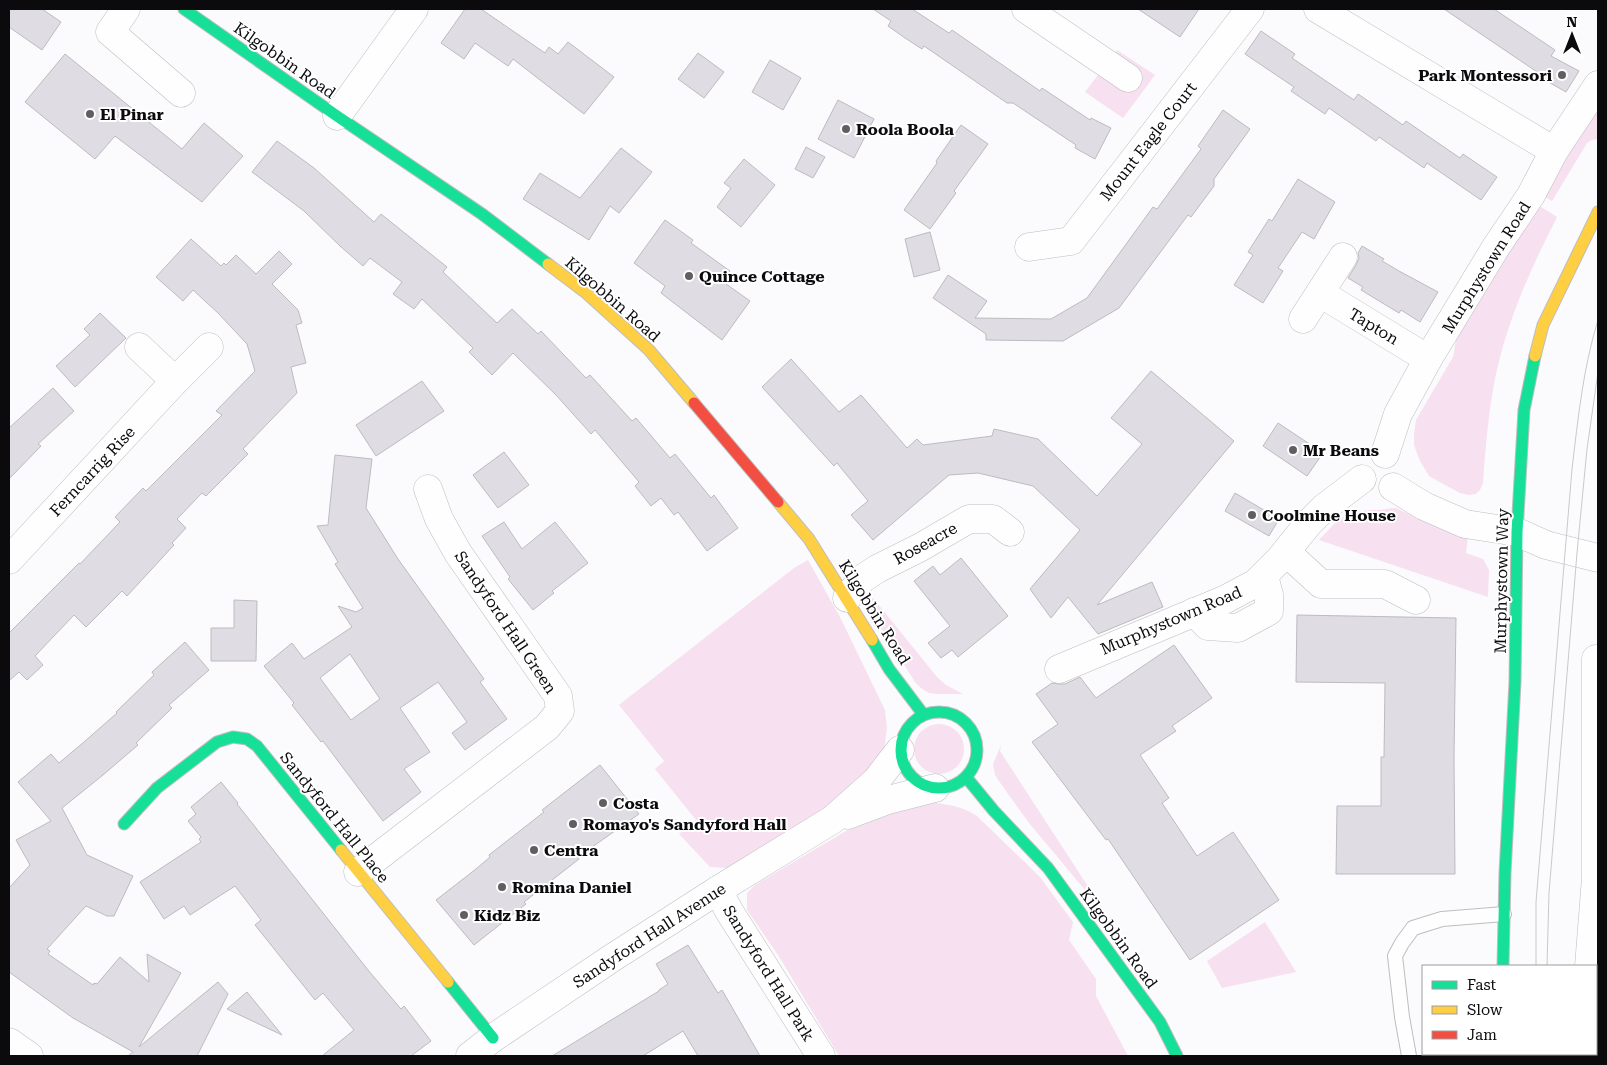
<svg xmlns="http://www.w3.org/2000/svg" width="1607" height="1065" viewBox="0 0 1607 1065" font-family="'Roboto Serif',serif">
<rect width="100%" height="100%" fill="#fbfbfd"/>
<g fill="#f7e0ef">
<polygon points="1117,50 1155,75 1123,118 1085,92"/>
<polygon points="1598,107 1598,139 1592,140 1587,143 1552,201 1543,196"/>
<path d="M1538,205l19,12c-27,53 -52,108 -63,167 -6,33 -9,66 -11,99l-3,7 -4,4 -7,1 -9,-2 -15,-8 -16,-9 -9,-15 -6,-16v-11l2,-14 37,-63 4,-22z"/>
<path d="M1396,508l15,7 3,-5 54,26 -2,17 17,6 6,11 -1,27 -169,-57c22,-23 24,-29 57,-30 7,0 13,-2 20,-2z"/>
<polygon points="808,560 840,617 885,710 887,728 883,759 830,808 738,863 727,868 710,867 679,834 696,820 655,769 664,761 619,705 794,568"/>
<polygon points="873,598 937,677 946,685 963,694 937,694 929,693 921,688 915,682 866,604"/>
<circle cx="939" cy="749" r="25"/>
<polygon points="1001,745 1000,751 1102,908 1100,908 1029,823 1001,784 995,775 993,764"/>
<path d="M919,800c22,5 38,3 58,16l63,61 33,45 -4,18 27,39v17l32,60h-289l-61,-101 -31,-45v-17l8,-8 128,-76z"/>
<polygon points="1265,922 1296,972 1222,988 1207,961"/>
</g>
<g fill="#e0dce4" stroke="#bcbbbd" fill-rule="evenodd">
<polygon points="9,9 42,9 61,22 42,50 9,27"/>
<polygon points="465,9 481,9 545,53 549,47 558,54 568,42 614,77 584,114 513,59 508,66 475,43 464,59 441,43"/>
<polygon points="873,9 912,9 949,33 952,30 1040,91 1042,88 1090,120 1091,118 1111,128 1095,159 1075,148 1076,145 1013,103 1007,103 924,46 922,49 905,38 888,26 891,21"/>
<polygon points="1138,9 1199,9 1180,37"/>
<polygon points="1444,9 1494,9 1555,50 1551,56 1579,71 1566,92 1545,80 1546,78"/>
<polygon points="1261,31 1295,54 1292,58 1354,100 1358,94 1403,125 1406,121 1460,158 1463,154 1497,177 1481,200 1427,163 1424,168 1379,137 1376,141 1329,108 1325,114 1291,91 1294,87 1245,54"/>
<polygon points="698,53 724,72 704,98 678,79"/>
<polygon points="65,54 182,149 204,123 243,156 202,202 115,136 95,159 25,102"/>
<polygon points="770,60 801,78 783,110 752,92"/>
<polygon points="838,100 874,119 854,158 818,139"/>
<polygon points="1223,110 1250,129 1214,179 1214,186 1191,217 1188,215 1119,308 1063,341 986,340 986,334 933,298 948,275 987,301 975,318 1051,319 1087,298 1153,207 1157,209 1201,149 1198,146"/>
<polygon points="961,125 988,144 954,191 956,193 930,229 904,210 937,163 936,161"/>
<polygon points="277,141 314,168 374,222 381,214 447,267 443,272 497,323 512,309 538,334 541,331 586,378 590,375 632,421 636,418 670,458 675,454 711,498 714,495 738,528 707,551 678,512 674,515 661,498 651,506 635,486 639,482 595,430 591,434 556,395 513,353 492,375 469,352 473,348 422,299 414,309 393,294 402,282 370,258 363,266 340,246 304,211 252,172"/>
<polygon points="806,147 825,157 813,178 795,169"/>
<polygon points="621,148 652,172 619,213 610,206 589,240 523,199 540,173 580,198"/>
<polygon points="744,159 775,185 741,227 717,207 731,188 724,183"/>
<polygon points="1298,179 1335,202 1314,239 1302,232 1278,268 1283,271 1263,303 1234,285 1253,255 1248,252 1269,219 1272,221"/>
<polygon points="665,220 693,240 691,243 730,271 722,281 750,301 722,340 661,293 665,286 634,263"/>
<polygon points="930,232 940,270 914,277 905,239"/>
<polygon points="191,239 221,266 224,263 226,265 236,255 256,274 279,251 292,264 272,284 298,310 302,323 296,325 306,363 291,367 297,393 243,449 248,454 206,496 202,493 177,519 186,528 172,543 174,545 127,596 122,591 86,627 74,615 35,656 43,665 27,680 19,672 9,681 9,633 79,563 80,564 120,522 115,517 143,488 146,491 222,415 216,411 255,371 247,344 218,313 193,290 183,301 156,277"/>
<polygon points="1362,246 1384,259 1382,261 1399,271 1438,292 1420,322 1401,310 1399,313 1361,290 1363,287 1348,278 1356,265 1359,258 1358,253"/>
<polygon points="100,313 126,338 75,387 56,366 90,335 84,329"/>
<polygon points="791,359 839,412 861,395 907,448 917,439 923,445 992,436 994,429 1038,439 1097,496 1142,444 1111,418 1151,371 1234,441 1097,605 1152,582 1163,607 1098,634 1068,597 1051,618 1030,589 1080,530 1033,486 978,473 949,475 873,540 851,515 868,501 837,463 834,466 762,387"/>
<polygon points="422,381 444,411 376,456 356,425"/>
<polygon points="53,388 74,411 38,444 41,446 9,479 9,428"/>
<polygon points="1278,423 1323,453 1307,476 1263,446"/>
<polygon points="504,452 529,485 498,508 473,475"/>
<path d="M335,455l37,4 -6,49 32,51 86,120 -4,3 27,37 -42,31 -13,-17 15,-11 -29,-40 -38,26 30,44 -26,17 17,23 -38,29 -60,-80 -2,1 -29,-37 2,-2 -30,-37 28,-23 12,16 48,-32 -14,-21 18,6 7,-4 -28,-44 3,-2 -21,-36 11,-1zM350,654l30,45 -29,21 -31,-42z"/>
<polygon points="1235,493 1279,519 1269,536 1225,511"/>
<polygon points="504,522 522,549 555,522 588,563 552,591 554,593 533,610 508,579 510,577 482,536"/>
<polygon points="961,558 1008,616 958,657 952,650 941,658 928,643 950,626 914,581 933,566 940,575"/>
<polygon points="234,600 257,601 256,661 211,661 211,628 234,628"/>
<polygon points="1297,615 1456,618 1454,757 1455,874 1336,874 1337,806 1381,806 1381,757 1384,757 1385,683 1296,682"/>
<polygon points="185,642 209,670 169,705 172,708 136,743 138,745 103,775 62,808 87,855 133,876 114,916 107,916 86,906 47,949 50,951 48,954 93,985 94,983 97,984 120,957 149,982 147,954 181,973 139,1047 218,982 228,994 197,1056 128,1056 133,1052 73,1018 9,972 9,888 30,865 16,840 51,821 18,782 51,754 59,763 84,742 117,713 116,712 154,675 152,672"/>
<polygon points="1174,645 1212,698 1172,726 1176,731 1140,755 1169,798 1162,803 1197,856 1233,832 1279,900 1190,960 1108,839 1106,840 1032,742 1058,724 1036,694 1052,683 1058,684 1065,684 1080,677 1096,698"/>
<polygon points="600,765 639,814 578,857 579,859 524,902 526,904 474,945 436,900 476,869 490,857 489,855 544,812 542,810"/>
<polygon points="221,782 238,803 237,804 368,970 401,1009 404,1006 431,1041 411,1056 322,1056 354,1030 323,993 315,1000 255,925 261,920 235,886 190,915 184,906 164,919 140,882 201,842 199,839 201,837 188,821 196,814 191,807"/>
<polygon points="688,945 718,993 722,990 760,1056 698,1056 683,1031 643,1056 552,1056 659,991 659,990 668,984 656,964"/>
<polygon points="247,992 282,1035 227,1009"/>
</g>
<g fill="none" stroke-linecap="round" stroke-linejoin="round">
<defs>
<polyline id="lane" points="1409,1056 1402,1017 1395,956 1402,943 1413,928 1442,919 1504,914"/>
<g id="street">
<polyline points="126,9 110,32 181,93"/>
<polyline points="1026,9 1128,78"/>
<polyline points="1318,9 1554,151"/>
<polyline points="337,116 414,9"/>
<polyline points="1029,247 1071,241 1250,9"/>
<polyline points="1320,293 1428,359"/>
<polyline points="1303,319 1343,257"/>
<polyline points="139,347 175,381"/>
<polyline points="1385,454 1398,414 1428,359 1496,247 1531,195 1554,151 1598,85"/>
<polyline points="1393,487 1424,506 1465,524 1517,532 1546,545 1598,558"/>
<polyline points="1286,552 1321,584 1385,584 1416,600"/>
<polyline points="9,560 175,381 209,347"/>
<polyline points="847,598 862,579 877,569 921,547 969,519 993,519 1010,532"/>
<polyline points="1194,612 1208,626 1238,628 1269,611 1269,595 1264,576"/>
<polyline points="1059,669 1224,600 1256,583 1280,559 1308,524 1324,508 1362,479"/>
<polyline points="848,815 888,800 935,788"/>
<polyline points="358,872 547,727 560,711 558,696 458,553 439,519 428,489"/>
<polyline points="718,890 729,911 821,1056"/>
<polyline points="1589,966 1596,878 1596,659"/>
<polyline points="9,1042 29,1056"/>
<polyline points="1592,1054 1592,1056"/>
<polyline points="470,1056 493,1038 612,958 718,890 832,820 876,781 900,750"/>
</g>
<g id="fast">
<polyline points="184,9 337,116 482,214 548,264"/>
<polyline points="872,640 889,669 923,714"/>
<circle cx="939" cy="750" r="38"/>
<polyline points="966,777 994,811 1048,868 1160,1022 1177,1056"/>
<polyline points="124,824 157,788 217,742 233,737 247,739 257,746 341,850"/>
<polyline points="1503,966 1505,873 1515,682 1517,532 1524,410 1535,356"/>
<polyline points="448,982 493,1038"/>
<polyline points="1509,1054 1509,1056"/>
</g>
<g id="slow">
<polyline points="548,264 585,292 649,350 694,403"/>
<polyline points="1535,356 1543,325 1598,212"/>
<polyline points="778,502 809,539 872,640"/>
<polyline points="341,850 448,982"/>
</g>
<polyline id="jam" points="694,403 778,502"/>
</defs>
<use href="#lane" stroke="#bdbec0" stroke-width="16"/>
<use href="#street" stroke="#bdbec0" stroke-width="29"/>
<use href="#fast" stroke="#bdbec0" stroke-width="13"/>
<use href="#slow" stroke="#bdbec0" stroke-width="13"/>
<use href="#jam" stroke="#bdbec0" stroke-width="13"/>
<use href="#lane" stroke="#fefeff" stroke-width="14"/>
<use href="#street" stroke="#fefeff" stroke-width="28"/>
<use href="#fast" stroke="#16e098" stroke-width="11"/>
<use href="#slow" stroke="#ffcf43" stroke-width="11"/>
<use href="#jam" stroke="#f24e42" stroke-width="11"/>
<g stroke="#c9c9ca" stroke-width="1">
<path d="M1536,966v-64l36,-433c6,-50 11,-101 26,-149"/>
<polyline points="1547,966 1549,893 1577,553 1587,449 1598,372"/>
<polyline points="1543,1054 1543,1056"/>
<polyline points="1555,1054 1556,1056"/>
</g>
</g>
<g fill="#5f5f62" stroke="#fff" stroke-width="2">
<circle cx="1562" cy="75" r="5"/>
<circle cx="90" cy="114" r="5"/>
<circle cx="846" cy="129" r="5"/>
<circle cx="689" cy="276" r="5"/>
<circle cx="1293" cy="450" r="5"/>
<circle cx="1252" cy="515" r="5"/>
<circle cx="603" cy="803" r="5"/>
<circle cx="573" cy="824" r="5"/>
<circle cx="534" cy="850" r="5"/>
<circle cx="502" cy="887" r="5"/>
<circle cx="464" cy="915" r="5"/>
</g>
<g text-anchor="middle" stroke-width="4" stroke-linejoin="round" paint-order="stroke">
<g font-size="16" fill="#0b0b0e" stroke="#fff">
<text transform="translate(285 60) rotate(35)" y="6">Kilgobbin Road</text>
<text transform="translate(1148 141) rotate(-52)" y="6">Mount Eagle Court</text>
<text transform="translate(1486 267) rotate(-58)" y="6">Murphystown Road</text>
<text transform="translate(613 299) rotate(41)" y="6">Kilgobbin Road</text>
<text transform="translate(1374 326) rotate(31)" y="6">Tapton</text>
<text transform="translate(92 471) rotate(-47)" y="6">Ferncarrig Rise</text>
<text transform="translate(925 543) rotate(-29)" y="6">Roseacre</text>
<text transform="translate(1501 581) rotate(-89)" y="6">Murphystown Way</text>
<text transform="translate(875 612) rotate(58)" y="6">Kilgobbin Road</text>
<text transform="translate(1171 620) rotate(-23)" y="6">Murphystown Road</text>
<text transform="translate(506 622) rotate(56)" y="6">Sandyford Hall Green</text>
<text transform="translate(335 817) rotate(51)" y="6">Sandyford Hall Place</text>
<text transform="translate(649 935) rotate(-33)" y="6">Sandyford Hall Avenue</text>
<text transform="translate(1119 938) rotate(54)" y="6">Kilgobbin Road</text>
<text transform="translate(769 973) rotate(58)" y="6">Sandyford Hall Park</text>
</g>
<g font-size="16" font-weight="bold" fill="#0b0b0e" stroke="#fff" text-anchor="start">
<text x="1552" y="81" text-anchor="end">Park Montessori</text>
<text x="100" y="120">El Pinar</text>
<text x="856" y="135">Roola Boola</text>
<text x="699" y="282">Quince Cottage</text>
<text x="1303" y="456">Mr Beans</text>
<text x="1262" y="521">Coolmine House</text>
<text x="613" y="809">Costa</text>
<text x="583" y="830">Romayo's Sandyford Hall</text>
<text x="544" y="856">Centra</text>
<text x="512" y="893">Romina Daniel</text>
<text x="474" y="921">Kidz Biz</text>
</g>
</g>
<rect width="1607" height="1065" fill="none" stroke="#0b0b0e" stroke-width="20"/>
<rect x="1422" y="965" width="175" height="90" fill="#ffffff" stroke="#9d9d9f"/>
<rect x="1432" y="981" width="25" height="8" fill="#16e098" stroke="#9d9d9f"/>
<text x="1467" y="990" font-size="15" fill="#0b0b0e">Fast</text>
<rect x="1432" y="1006" width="25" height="8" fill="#ffcf43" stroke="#9d9d9f"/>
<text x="1467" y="1015" font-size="15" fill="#0b0b0e">Slow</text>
<rect x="1432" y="1031" width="25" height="8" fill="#f24e42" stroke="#9d9d9f"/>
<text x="1467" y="1040" font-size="15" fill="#0b0b0e">Jam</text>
<g transform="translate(1572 35)" stroke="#ffffff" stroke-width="4" paint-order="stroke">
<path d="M0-4L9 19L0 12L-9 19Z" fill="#0b0b0e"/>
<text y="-8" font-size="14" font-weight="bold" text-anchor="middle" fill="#0b0b0e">N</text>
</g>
</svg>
